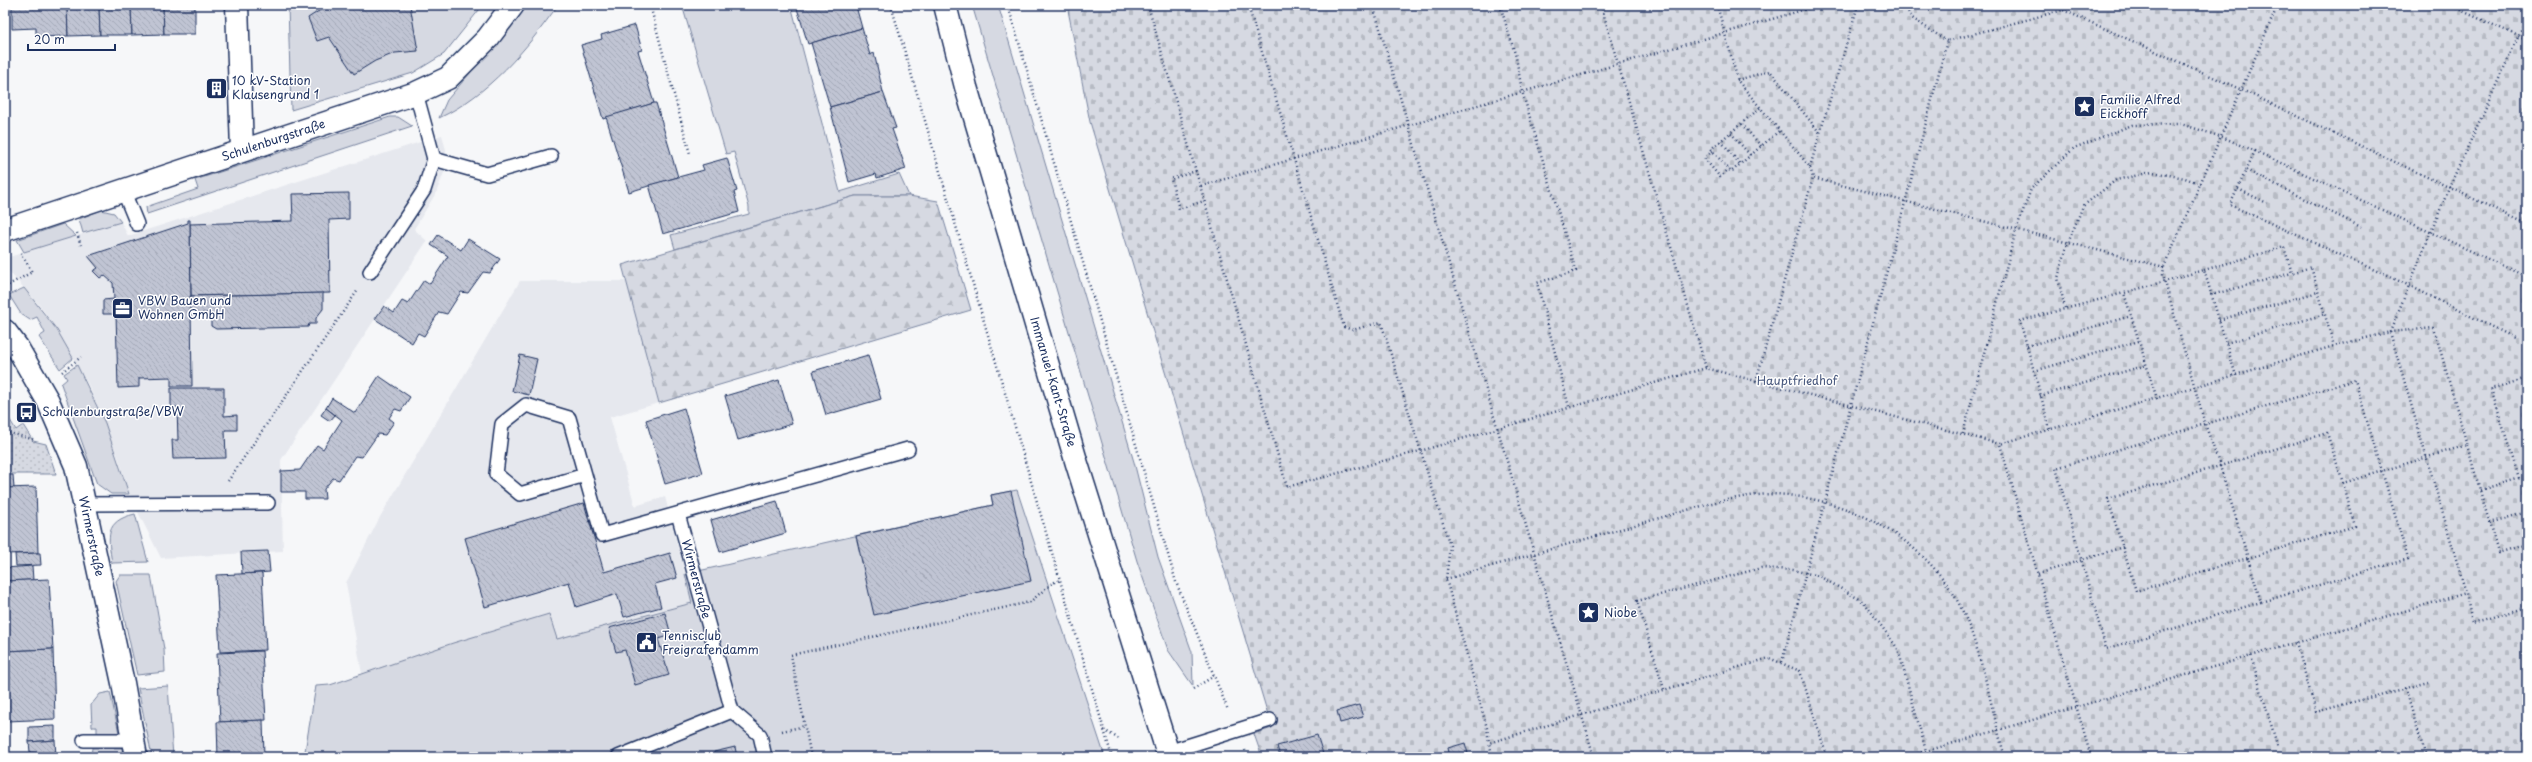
<svg xmlns="http://www.w3.org/2000/svg" width="2532" height="762" viewBox="0 0 2532 762" font-family="'Playpen Sans',sans-serif">
<defs>
<pattern id="forest-firs" width="22" height="20" patternUnits="userSpaceOnUse"><rect width="22" height="20" fill="#d6d9e2"/><path d="M5 1l3.5 6h-7zM16 11l3.5 6h-7z" fill="#b7bbc4"/></pattern>
<pattern id="cemetery-stones" width="16" height="16" patternUnits="userSpaceOnUse"><rect width="16" height="16" fill="#d6d9e2"/><path d="M2 7V4a2 2 0 0 1 4 0v3zM10 15v-3a2 2 0 0 1 4 0v3z" fill="#b7bbc4"/></pattern>
<pattern id="park-dots" width="8" height="8" patternUnits="userSpaceOnUse"><rect width="8" height="8" fill="#d6d9e2"/><path d="M2 2h.1M6 6h.1" fill="none" stroke="#b7bbc4" stroke-width="1.8" stroke-linecap="round"/></pattern>
<pattern id="building-back-hatch" width="6" height="6" patternUnits="userSpaceOnUse"><rect width="6" height="6" fill="#c0c4d3"/><path d="M-1 5l2 2M0 0l6 6M5-1l2 2" fill="none" stroke="#a4a9b8"/></pattern>
</defs>
<rect width="100%" height="100%" fill="#f6f7f9"/>
<filter id="ink" filterUnits="userSpaceOnUse"><feTurbulence type="fractalNoise" baseFrequency=".025" numOctaves="2"/><feDisplacementMap in="SourceGraphic" scale="8" xChannelSelector="R" yChannelSelector="G"/><feConvolveMatrix kernelMatrix="1 2 1 2 8 2 1 2 1" color-interpolation-filters="sRGB"/></filter>
<g filter="url(#ink)">
<g fill="#e6e8ee">
<polygon points="442,135 446,150 445,170 436,193 414,229 427,241 281,460 283,551 161,558 129,494 119,460 90,388 57,330 40,306 5,267 6,258 121,222 128,236"/>
<polygon points="520,281 627,281 659,403 610,417 635,506 665,497 693,603 557,640 549,614 362,674 346,583 380,517"/>
</g>
<g fill="#d6d9e2" stroke="#7884a0">
<polygon points="288,5 483,5 444,54 413,73 291,110"/>
<path d="M528,5h30c-31,44 -70,90 -119,113l8,-18z"/>
<polygon points="682,5 791,5 840,192 899,174 909,196 855,196 675,249 671,235 749,214 749,207 734,152 726,154"/>
<polygon points="972,5 998,5 1134,462 1158,557 1192,652 1193,686 1168,650 1137,561"/>
<polygon points="390,117 398,117 412,126 147,214 146,207 198,189 195,180"/>
<polygon points="101,210 114,213 121,222 83,233 79,219"/>
<polygon points="63,224 76,236 24,252 17,240"/>
<polygon points="24,288 57,330 73,358 60,369 39,337 45,333 37,317 30,320 21,314 9,295"/>
<polygon points="77,365 105,423 129,494 111,494 97,484 61,384 67,379 64,374"/>
<polygon points="1017,490 1105,757 304,757 316,686 330,685 453,643 549,614 557,639 692,603 685,574 993,505 991,495"/>
<path d="M135,514l13,48 -36,1c-4,-26 -8,-42 23,-49z"/>
<polygon points="120,575 151,575 164,649 165,672 137,675 116,581"/>
<polygon points="168,686 173,757 152,757 138,688"/>
<polygon points="110,692 119,733 97,733 97,727 92,727 91,705 100,694"/>
<polygon points="92,748 122,748 123,757 91,757"/>
</g>
<polygon fill="url(#forest-firs)" stroke="#7884a0" points="855,196 909,196 938,201 971,310 659,403 622,265"/>
<polygon fill="url(#cemetery-stones)" stroke="#7884a0" points="1067,5 2527,5 2527,757 1262,757 1254,734 1272,728 1090,122"/>
<polygon fill="url(#park-dots)" stroke="#7884a0" points="5,412 16,430 23,425 33,441 46,444 56,474 5,474"/>
<g fill="url(#building-back-hatch)" stroke="#1b2f5e">
<polygon points="12,5 67,5 68,36 36,37 36,28 12,29"/>
<polygon points="67,5 99,5 100,35 68,36"/>
<polygon points="99,5 131,5 132,35 100,35"/>
<polygon points="131,5 163,5 164,34 132,35"/>
<polygon points="163,5 195,5 195,34 164,34"/>
<polygon points="328,5 410,5 418,51 395,53 375,61 354,74 329,37 317,41 308,18"/>
<polygon points="796,5 858,5 859,9 857,10 862,28 808,44"/>
<polygon points="635,25 642,50 638,51 654,103 603,119 581,45 602,39 601,35"/>
<polygon points="862,28 870,55 874,53 883,92 830,107 811,43"/>
<rect x="212" y="81" width="7" height="14"/>
<polygon points="883,92 896,128 892,129 906,169 877,178 876,174 849,182 830,107"/>
<polygon points="654,103 656,103 678,177 629,192 606,117"/>
<polygon points="727,158 737,191 734,192 739,212 663,234 649,185 704,170 702,165"/>
<polygon points="349,193 349,219 329,220 330,293 191,296 190,224 293,221 292,194"/>
<polygon points="188,220 190,220 190,224 192,386 171,386 171,377 139,378 139,387 118,388 116,314 103,314 103,300 114,299 113,283 104,275 100,278 93,271 98,268 88,256 188,223"/>
<polygon points="438,235 461,250 468,239 500,259 490,273 483,272 468,293 461,292 447,314 439,312 424,336 418,333 412,343 375,319 384,306 394,313 402,301 408,304 424,280 430,284 448,256 431,245"/>
<polygon points="323,293 323,309 316,318 316,324 309,324 308,327 216,329 211,326 211,316 207,313 190,314 190,296"/>
<polygon points="520,355 537,359 529,395 512,391"/>
<polygon points="868,355 881,399 826,415 813,371"/>
<polygon points="379,376 410,397 401,411 395,409 389,418 394,422 385,435 378,434 362,457 355,456 339,480 333,478 324,489 325,499 305,499 305,492 281,492 281,471 300,470 317,445 323,449 342,420 326,408 332,398 355,413"/>
<polygon points="779,380 792,424 738,440 725,396"/>
<polygon points="171,388 224,388 224,416 237,415 237,430 225,430 226,458 173,459 172,440 178,440 177,407 171,407"/>
<polygon points="326,408 335,415 330,421 321,415"/>
<polygon points="684,408 703,473 665,484 646,420"/>
<polygon points="5,475 13,475 14,488 5,488"/>
<polygon points="36,487 38,553 5,554 5,488"/>
<polygon points="1011,491 1031,581 874,615 856,536 993,505 991,495"/>
<polygon points="777,501 786,533 720,552 711,520"/>
<polygon points="584,503 604,572 670,553 677,578 655,584 661,607 624,617 617,594 576,607 569,582 485,607 465,538"/>
<polygon points="268,551 270,572 242,574 241,552"/>
<polygon points="38,553 40,553 41,565 16,566 15,554"/>
<polygon points="32,566 33,580 5,581 5,568"/>
<polygon points="262,573 266,650 220,652 216,575"/>
<polygon points="49,579 53,649 5,651 5,581"/>
<polygon points="665,613 671,635 658,639 669,675 635,685 625,650 616,652 609,628"/>
<polygon points="53,649 55,719 7,721 5,651"/>
<polygon points="262,651 266,720 220,722 217,653"/>
<polygon points="1359,705 1363,717 1340,723 1337,711"/>
<polygon points="263,720 264,757 218,757 217,722"/>
<polygon points="55,726 55,740 29,742 29,727"/>
<polygon points="1317,735 1324,757 1280,757 1277,746"/>
<polygon points="55,740 56,757 30,752 29,742"/>
<polygon points="1465,743 1469,757 1450,757 1448,748"/>
<polygon points="735,747 737,757 715,757 714,752"/>
</g>
<g fill="none" stroke-linecap="round" stroke-linejoin="round">
<defs>
<g id="service">
<polyline points="434,159 487,174 551,156"/>
<polyline points="123,190 137,224"/>
<polyline points="370,272 424,190 434,159 416,93"/>
<polyline points="585,475 520,494 496,474 502,424 526,405 569,418 602,535 908,449"/>
<polyline points="86,504 268,503"/>
<polyline points="732,711 760,735 765,757"/>
<polyline points="84,740 132,740"/>
<polyline points="1168,752 1270,720"/>
<polyline points="618,757 732,711 678,514"/>
</g>
<g id="minor">
<polyline points="237,5 242,150"/>
<path id="s1" d="M945,5l21,82 111,377 92,293"/>
<path id="s2" d="M5,230l411,-137 32,-15 40,-40 25,-33"/>
<path id="s3" d="M5,331l12,16 31,54 28,65 47,217 13,74"/>
</g>
</defs>
<use href="#service" stroke="#1b2f5e" stroke-width="16"/>
<use href="#minor" stroke="#1b2f5e" stroke-width="25"/>
<g stroke="#1b2f5e" stroke-width="2.5" stroke-dasharray="1 3" stroke-linecap="butt">
<polyline points="650,5 690,154"/>
<polyline points="891,5 1112,757"/>
<polyline points="1008,5 1176,582 1228,710"/>
<polyline points="1148,5 1287,487 1420,451 1706,368 2000,444"/>
<polyline points="1248,5 1344,327 1353,330 1381,322 1450,546 1446,579 1487,728 1489,743"/>
<polyline points="1373,5 1594,757"/>
<polyline points="1500,5 1516,57 1522,91 1576,271 1537,283 1569,407"/>
<polyline points="1601,5 1706,368"/>
<polyline points="1717,5 1738,81 1810,167 1813,178"/>
<polyline points="1904,5 1912,18 1947,41"/>
<polyline points="2082,5 2063,10 2242,90 2527,224"/>
<polyline points="2449,5 2527,40"/>
<polyline points="1737,80 1770,71 1820,133"/>
<polyline points="1760,108 1711,149 1731,172 1779,131"/>
<polyline points="1742,124 1761,146"/>
<polyline points="1731,133 1750,155"/>
<polyline points="1721,141 1740,164"/>
<polyline points="1713,151 1704,158 1720,177 1729,169"/>
<polyline points="2255,151 2527,277"/>
<polyline points="1810,167 1858,5"/>
<polyline points="2246,170 2361,227"/>
<polyline points="1196,171 1171,179 1179,209 1204,201"/>
<polyline points="1201,186 1820,5"/>
<polyline points="2238,189 2267,203"/>
<polyline points="77,233 81,245"/>
<polyline points="2204,270 2284,247 2292,273 2311,267 2334,346"/>
<polyline points="5,287 32,272 21,253"/>
<polyline points="2211,295 2292,273"/>
<polyline points="2065,308 2058,278 2068,243 2083,206 2116,180 2152,172 2185,178 2201,184"/>
<polyline points="2219,320 2318,292"/>
<polyline points="2226,343 2325,314"/>
<polyline points="2027,346 2131,316"/>
<polyline points="2034,371 2139,341"/>
<polyline points="62,372 81,357"/>
<polyline points="1756,381 1813,178 2164,267"/>
<polyline points="2040,396 2147,365"/>
<polyline points="2157,399 2124,293 2204,270 2236,376"/>
<polyline points="2050,429 2020,321 2124,293"/>
<polyline points="5,432 36,440"/>
<polyline points="1963,434 2016,230 2031,189 2074,148 2132,125 2181,124 2222,137 2255,151 2230,205 2408,285 2514,338"/>
<polyline points="2467,445 2498,553 2527,544"/>
<polyline points="2519,478 2491,389 2527,378"/>
<polyline points="228,481 358,290"/>
<polyline points="2343,483 2327,433 2220,466 2248,558 2355,526 2343,483 2467,445 2434,328 2390,332 2452,181 2527,18"/>
<polyline points="2480,490 2527,476"/>
<polyline points="2489,523 2527,512"/>
<polyline points="2038,574 2123,547"/>
<path d="M1446,579l266,-76c24,-5 50,-11 75,-8 65,7 127,40 164,95 29,44 39,117 54,167"/>
<polyline points="2261,602 2106,649 2056,468 2355,380 2408,559 2261,602 2248,558 2136,591 2108,499 2220,466 2205,424 2163,275 2164,267 2278,5"/>
<polyline points="2296,642 2316,712 2428,682"/>
<polyline points="2251,656 2278,748"/>
<path d="M1782,662c55,-207 112,-413 165,-621l116,-31 -1,-5"/>
<polyline points="2405,688 2426,757"/>
<polyline points="1193,689 1214,676"/>
<polyline points="1664,689 1637,601 1761,568 1793,570 1819,576 1864,602 1898,649 1926,751"/>
<polyline points="1104,730 1119,739"/>
<polyline points="782,731 805,726"/>
<polyline points="1245,750 1247,757"/>
<polyline points="2136,756 2136,757"/>
<polyline points="811,757 791,655 1030,602 1052,583 1060,580"/>
<polyline points="1493,757 1489,743 1769,658 1800,671 1827,757"/>
<polyline points="1906,757 2466,593 2472,623 2527,607"/>
<polyline points="2091,757 2000,444 2334,346 2390,332 2466,593"/>
</g>
<use href="#service" stroke="#fff" stroke-width="13"/>
<use href="#minor" stroke="#fff" stroke-width="22"/>
</g>
</g>
<defs>
<symbol id="building-square" viewBox="-11 -11 22 22"><rect x="-9" y="-9" width="18" height="18" rx="4" fill="#1b2f5e" stroke="#fff"/><path d="M-4-6H4V6H1V3H-1V6H-4ZM-2.5-4.3h1.7v1.8h-1.7ZM.8-4.3h1.7v1.8H.8ZM-2.5-1h1.7V.8h-1.7ZM.8-1h1.7V.8H.8Z" fill="#fff"/></symbol>
<symbol id="sight-square" viewBox="-11 -11 22 22"><rect x="-9" y="-9" width="18" height="18" rx="4" fill="#1b2f5e" stroke="#fff"/><path d="M0-6L1.8-2.2L6-1.7L2.9 1.2L3.7 5.4L0 3.3L-3.7 5.4L-2.9 1.2L-6-1.7L-1.8-2.2Z" fill="#fff"/></symbol>
<symbol id="office-square" viewBox="-11 -11 22 22"><rect x="-9" y="-9" width="18" height="18" rx="4" fill="#1b2f5e" stroke="#fff"/><path d="M-6-3h4V-5.5h4V-3h4V5H-6ZM-1-4.5V-3h2v-1.5ZM-6 0V1H6V0Z" fill="#fff"/></symbol>
<symbol id="bus-square" viewBox="-11 -11 22 22"><rect x="-9" y="-9" width="18" height="18" rx="4" fill="#1b2f5e" stroke="#fff"/><path d="M-5-6H5V4H4V6H2V4H-2V6H-4V4H-5ZM-3.5-4V0h7V-4ZM-3.5 1.2v1.5H-2V1.2ZM2 1.2v1.5H3.5V1.2Z" fill="#fff"/></symbol>
<symbol id="civic-square" viewBox="-11 -11 22 22"><rect x="-9" y="-9" width="18" height="18" rx="4" fill="#1b2f5e" stroke="#fff"/><path d="M-.6-6.5H3V-4.5H.6V-3L4-1V1h2V6H-6V1h2V-1L-.6-3ZM-1.2 2.5V6h2.4V2.5Z" fill="#fff"/></symbol>
</defs>
<g fill-rule="evenodd">
<use href="#building-square" x="204" y="76" width="25" height="25"/>
<use href="#sight-square" x="2072" y="94" width="25" height="25"/>
<use href="#office-square" x="110" y="296" width="25" height="25"/>
<use href="#bus-square" x="14" y="400" width="25" height="25"/>
<use href="#sight-square" x="1576" y="600" width="25" height="25"/>
<use href="#civic-square" x="634" y="630" width="25" height="25"/>
</g>
<g text-anchor="middle" stroke-width="3" stroke-linejoin="round" paint-order="stroke">
<g font-size="12" fill="#1b2f5e" stroke="#fff" text-anchor="start">
<text x="232" y="85">10 kV-Station<tspan x="232" dy="14">Klausengrund 1</tspan></text>
<text x="2100" y="104">Familie Alfred<tspan x="2100" dy="14">Eickhoff</tspan></text>
<text x="138" y="305">VBW Bauen und<tspan x="138" dy="14">Wohnen GmbH</tspan></text>
<text x="42" y="416">Schulenburgstraße/VBW</text>
<text x="1604" y="617">Niobe</text>
<text x="662" y="640">Tennisclub<tspan x="662" dy="14">Freigrafendamm</tspan></text>
</g>
<g font-size="12" fill="#1b2f5e" stroke="#fff">
<text dy="4" stroke="none"><textPath href="#s2" startOffset="283">Schulenburgstraße</textPath></text>
<text dy="4" stroke="none"><textPath href="#s1" startOffset="392">Immanuel-Kant-Straße</textPath></text>
<text dy="4" stroke="none"><textPath href="#s3" startOffset="225">Wirmerstraße</textPath></text>
<text transform="translate(696 579) rotate(75)" y="4">Wirmerstraße</text>
</g>
<g font-size="12" fill="#4a5a7f" stroke="#fff">
<text x="1797" y="385">Hauptfriedhof</text>
</g>
</g>
<rect width="2532" height="762" fill="none" stroke="#fff" stroke-width="20"/>
<rect x="10" y="10" width="2512" height="742" fill="none" stroke="#1b2f5e" stroke-width="1.5" filter="url(#ink)"/>
<path d="M28 44v6h87v-6" fill="none" stroke="#1b2f5e" stroke-width="2"/>
<text x="34" y="44" font-size="12" fill="#1b2f5e" stroke="#ffffff" stroke-width="3" paint-order="stroke">20 m</text>
</svg>
